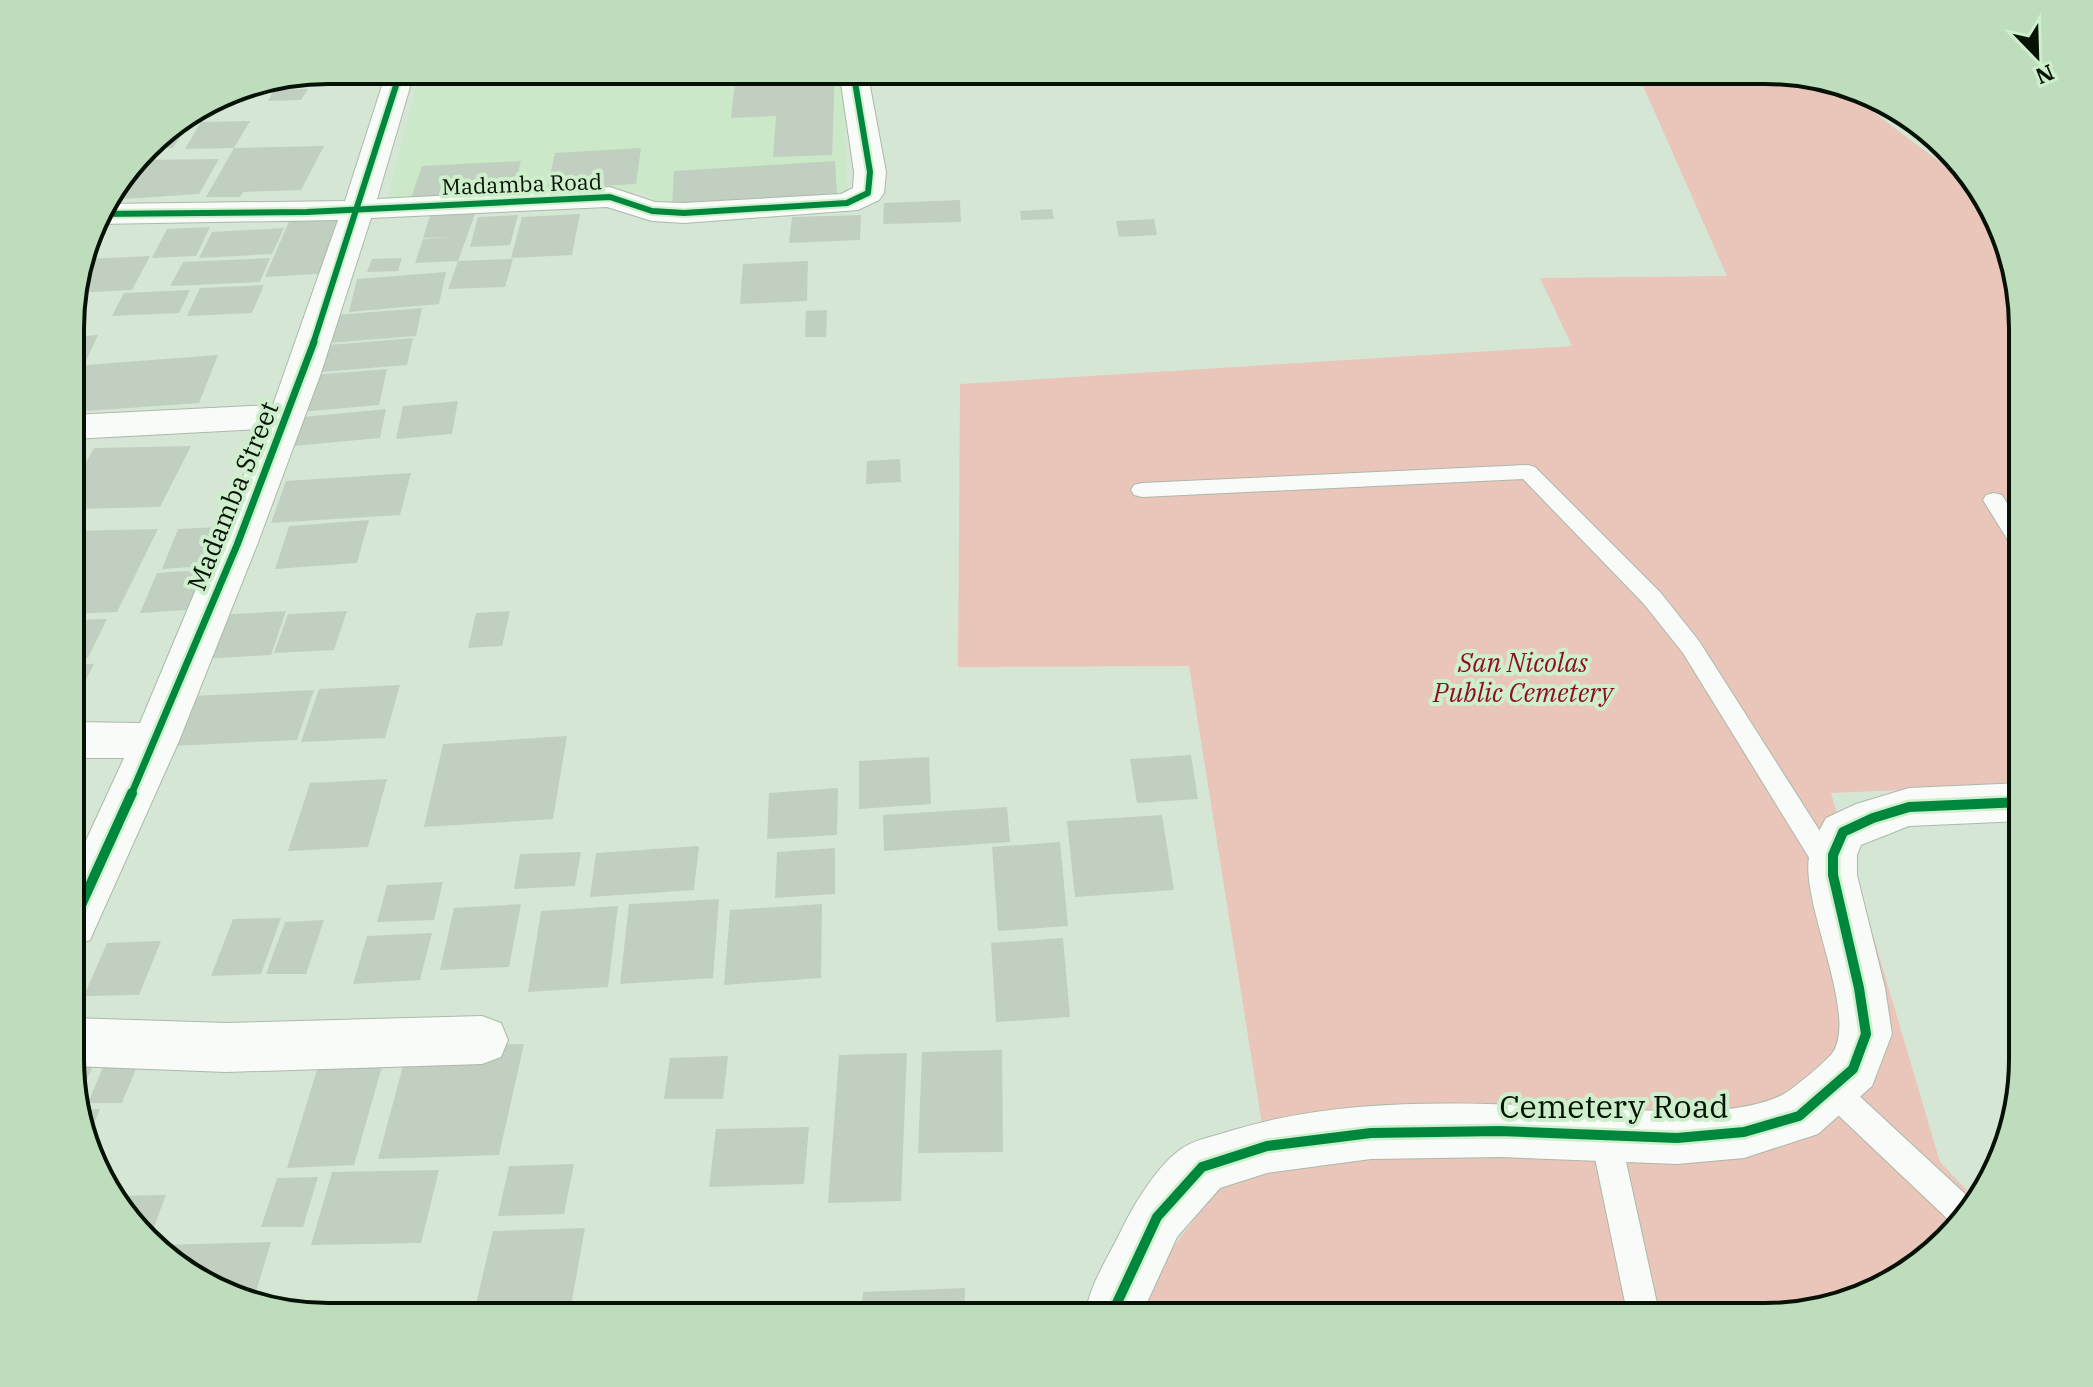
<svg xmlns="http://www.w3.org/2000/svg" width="2093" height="1387" viewBox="0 0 2093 1387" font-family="'IBM Plex Serif',serif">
<rect width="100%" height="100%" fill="#d5e7d4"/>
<polygon fill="#cbe8c9" points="420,70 842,70 848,198 668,210 641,192 387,202"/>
<polygon fill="#eac5ba" points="1636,70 1766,70 1832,81 1989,199 2022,311 2022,785 1831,793 1940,1162 1979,1203 1894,1283 1782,1316 1126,1317 1126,1308 1263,1130 1189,666 958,667 960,384 1572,346 1540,278 1727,276"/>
<g fill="#c1cfc0">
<polygon points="835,70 832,155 773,157 776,116 731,118 736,72"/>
<polygon points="308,89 301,100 268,101 274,90"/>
<polygon points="198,109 173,148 147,148 157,134"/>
<polygon points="250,121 234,148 185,149 201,122"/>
<polygon points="324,146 301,190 243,192 240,197 206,197 234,148"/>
<polygon points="641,148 636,184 547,189 555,153"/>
<polygon points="219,159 199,194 107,200 137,160"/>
<polygon points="521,161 513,193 411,198 422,166"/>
<polygon points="835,161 837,196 672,207 674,171"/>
<polygon points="960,200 961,222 883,224 884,203"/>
<polygon points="1052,209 1054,219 1021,220 1020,211"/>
<polygon points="354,214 331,273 265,277 291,217"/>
<polygon points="475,214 458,261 415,263 423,239 455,237 423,238 430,216"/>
<polygon points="580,214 572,255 511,258 522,217"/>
<polygon points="518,215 510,245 470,247 478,217"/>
<polygon points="861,215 860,240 789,243 792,217"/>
<polygon points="1154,219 1157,235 1119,237 1116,221"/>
<polygon points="210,227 196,256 152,258 167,229"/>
<polygon points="284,228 272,254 199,258 212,232"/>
<polygon points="150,256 132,290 73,293 86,259"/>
<polygon points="270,258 260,282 170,286 183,262"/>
<polygon points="402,258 398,271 367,272 372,259"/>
<polygon points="513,259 505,287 448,289 458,261"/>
<polygon points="808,261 807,301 740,304 743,264"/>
<polygon points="446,272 439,304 349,312 357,279"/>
<polygon points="264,285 252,313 187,316 200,288"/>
<polygon points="190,290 179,313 112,316 124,293"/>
<polygon points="422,308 416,336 328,343 335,315"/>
<polygon points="827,310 826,337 805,337 806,311"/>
<polygon points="98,335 86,361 72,362 72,337"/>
<polygon points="413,338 407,365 321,372 329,345"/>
<polygon points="218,355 199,403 72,412 72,366"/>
<polygon points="387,369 379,405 301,412 311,375"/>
<polygon points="458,401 452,434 396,439 403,406"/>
<polygon points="386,409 380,438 283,447 292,418"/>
<polygon points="191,446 160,507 72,509 72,487 94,448"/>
<polygon points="900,459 901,482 866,484 867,461"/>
<polygon points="411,473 400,515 271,523 286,481"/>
<polygon points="369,520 357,563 275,569 289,526"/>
<polygon points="235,526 220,565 162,569 178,529"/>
<polygon points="158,529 117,612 72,614 72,531"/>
<polygon points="217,569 201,609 140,613 157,573"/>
<polygon points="286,611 271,655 202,659 219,615"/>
<polygon points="347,611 334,650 274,653 288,614"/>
<polygon points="510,611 502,646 468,648 476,613"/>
<polygon points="107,619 88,658 72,658 72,620"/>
<polygon points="72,664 94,664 72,707"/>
<polygon points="400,685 385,738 301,742 319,689"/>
<polygon points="314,690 297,740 172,746 193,696"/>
<polygon points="567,736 553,819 424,827 443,744"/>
<polygon points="1191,755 1198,799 1137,803 1130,759"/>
<polygon points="929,757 931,804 859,809 859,761"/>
<polygon points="387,779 368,847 288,851 310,783"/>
<polygon points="838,788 837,835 767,839 769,793"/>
<polygon points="1007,807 1010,842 884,851 883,815"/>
<polygon points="1162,815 1174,890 1075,897 1067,821"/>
<polygon points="1060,842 1068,926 998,931 992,847"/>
<polygon points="699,846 694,890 590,897 596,853"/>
<polygon points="835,848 835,894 775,898 777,852"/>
<polygon points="581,852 575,886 514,889 520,854"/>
<polygon points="443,882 434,920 377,922 387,885"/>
<polygon points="719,899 713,978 620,984 629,904"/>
<polygon points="521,904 509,967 440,970 454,908"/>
<polygon points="822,904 821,978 724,985 730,910"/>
<polygon points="618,906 608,987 528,992 541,911"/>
<polygon points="281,918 261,974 211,976 233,919"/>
<polygon points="324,920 306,974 266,974 285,922"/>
<polygon points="432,933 420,980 353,984 367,936"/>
<polygon points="1063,938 1070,1017 996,1022 991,943"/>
<polygon points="161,941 139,995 84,996 107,943"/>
<polygon points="524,1044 499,1155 378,1159 408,1047"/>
<polygon points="387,1049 354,1165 287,1168 323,1050"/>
<polygon points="1002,1050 1003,1152 918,1153 922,1052"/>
<polygon points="907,1053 901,1201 828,1203 839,1055"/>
<polygon points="98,1054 76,1105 72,1092 72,1055"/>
<polygon points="728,1056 723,1099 664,1099 670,1058"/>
<polygon points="140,1059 122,1103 88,1103 106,1060"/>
<polygon points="100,1109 88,1139 78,1110"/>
<polygon points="809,1127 804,1184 709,1187 716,1129"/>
<polygon points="574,1164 564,1214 498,1216 509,1166"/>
<polygon points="439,1170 421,1243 311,1245 332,1172"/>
<polygon points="318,1177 303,1227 261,1227 277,1178"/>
<polygon points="166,1195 150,1237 112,1196"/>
<polygon points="585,1228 569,1317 473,1317 493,1231"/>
<polygon points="271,1242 252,1305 184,1273 157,1245"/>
<polygon points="965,1288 964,1317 861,1317 863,1292"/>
</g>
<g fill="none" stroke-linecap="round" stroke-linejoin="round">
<defs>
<g id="service">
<polygon points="1528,465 1535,467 1660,592 1699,641 1839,861 1843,869 1839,877 1830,880 1821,877 1683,653 1644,604 1523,479 1142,497 1134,495 1131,490 1134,485 1142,483"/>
<polygon points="1994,493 2002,495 2022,528 2022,553 2014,550 1983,500 1986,495"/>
<polygon points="1830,1074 1840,1078 1977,1205 1955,1226 1820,1098 1815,1088 1820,1078"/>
<polygon points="1605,1120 1616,1124 1620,1134 1660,1317 1628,1317 1590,1134 1594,1124"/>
</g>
<g id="minor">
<polygon points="387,70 415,70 377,199 610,187 655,202 684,203 841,194 853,188 854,172 839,70 867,70 886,172 884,193 879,200 858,210 684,223 652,221 607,207 371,218 321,373 257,545 179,741 90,940 72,946 72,871 124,758 72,758 72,722 140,723 263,429 72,439 72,415 273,405 338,220 97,224 94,223 104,204 345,201"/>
<path d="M1882,101l27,13 17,18c-17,4 -38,-12 -48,-26z"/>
<path d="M2022,783v38l-113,5 -48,19 -4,10v20l28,113 7,46 -20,52 -54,48 -74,24 -67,6 -177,-7 -129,2 -104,14 -47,15 -43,49 -32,70v10h-60c3,-29 22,-58 35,-84 12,-26 39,-71 64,-86 13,-8 31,-11 46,-16 122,-38 258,-27 385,-22 50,2 121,8 167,-14 10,-5 45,-34 51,-43 25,-38 -32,-148 -24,-195 2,-13 11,-27 17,-39l30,-14 53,-16z"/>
<polygon points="482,1016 501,1023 508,1040 501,1057 482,1064 226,1072 72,1066 72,1018 226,1023"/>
</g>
</defs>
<use href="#service" stroke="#abb9aa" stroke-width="2"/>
<use href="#minor" stroke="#abb9aa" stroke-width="2"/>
<use href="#service" fill="#f9fbf9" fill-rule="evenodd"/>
<use href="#minor" fill="#f9fbf9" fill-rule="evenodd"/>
<defs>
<g id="cycleway-far2">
<polyline points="97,214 307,212 610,197 652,211 684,213 847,203 868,193 870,172 853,70"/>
<polyline points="313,344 401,70"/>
</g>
<polyline id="cycleway-far1" points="131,795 237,545 314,342"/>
<g id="cycleway">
<polyline points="72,925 132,793"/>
<polyline points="1115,1317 1116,1305 1157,1217 1202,1167 1267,1146 1371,1133 1500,1131 1677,1138 1744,1132 1799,1116 1853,1069 1866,1034 1859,988 1833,875 1833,855 1843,832 1873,818 1909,807 2022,802"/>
</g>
</defs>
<use href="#cycleway-far2" stroke="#ceefcc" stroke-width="10"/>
<use href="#cycleway-far1" stroke="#ceefcc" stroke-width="12"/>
<use href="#cycleway" stroke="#ceefcc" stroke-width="15"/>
<use href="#cycleway-far2" stroke="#00873e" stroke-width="6"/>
<use href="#cycleway-far1" stroke="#00873e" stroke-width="7"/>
<use href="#cycleway" stroke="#00873e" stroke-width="10"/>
</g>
<g text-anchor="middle" stroke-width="8" stroke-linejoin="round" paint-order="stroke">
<g font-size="22" fill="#071206" stroke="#ceefcc">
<text transform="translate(522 184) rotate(-2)" y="8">Madamba Road</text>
</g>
<g font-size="26" fill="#071206" stroke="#ceefcc">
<text transform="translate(233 496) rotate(-68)" y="9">Madamba Street</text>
</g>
<g font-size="26" font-style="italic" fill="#8f0e1d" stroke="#ceefcc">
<text x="1523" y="672">San Nicolas<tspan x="1523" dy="30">Public Cemetery</tspan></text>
</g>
<g font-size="32" fill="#071206" stroke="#ceefcc">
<text x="1614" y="1118">Cemetery Road</text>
</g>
</g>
<path d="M0 0H2093V1387H0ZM328 84H1765A244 244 0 0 1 2009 328V1059A244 244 0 0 1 1765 1303H328A244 244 0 0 1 84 1059V328A244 244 0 0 1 328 84Z" fill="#beddbc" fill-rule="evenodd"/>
<path fill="none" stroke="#071206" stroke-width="4" d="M328 84H1765A244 244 0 0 1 2009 328V1059A244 244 0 0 1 1765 1303H328A244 244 0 0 1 84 1059V328A244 244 0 0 1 328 84Z"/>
<g transform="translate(2037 56) rotate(157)" stroke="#ceefcc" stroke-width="6" paint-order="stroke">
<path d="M0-6L14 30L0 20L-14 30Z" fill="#071206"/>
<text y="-12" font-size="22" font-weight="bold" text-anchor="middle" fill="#071206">N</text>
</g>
</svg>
